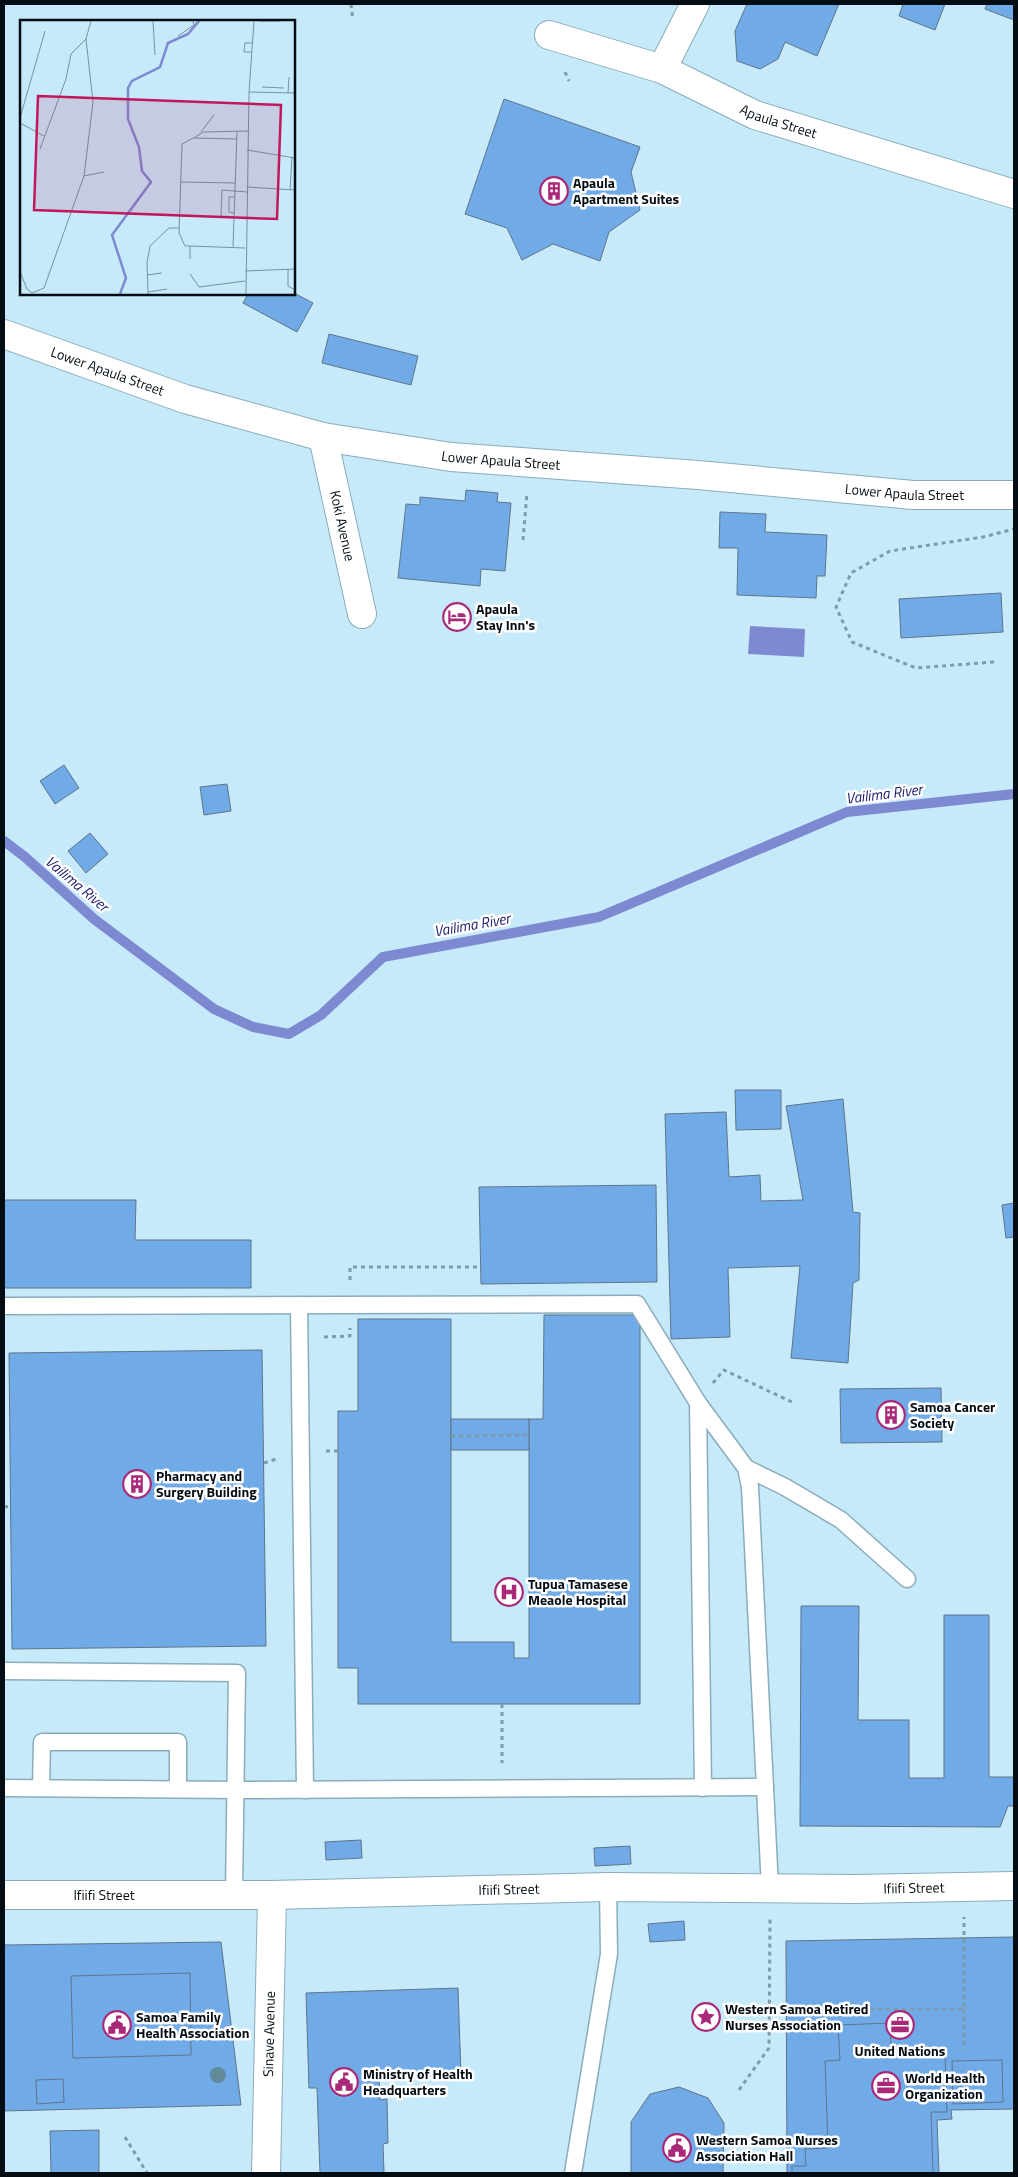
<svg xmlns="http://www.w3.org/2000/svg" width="1018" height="2177" viewBox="0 0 1018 2177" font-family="'Titillium Web',sans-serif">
<rect width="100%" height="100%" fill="#c6eafa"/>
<polygon fill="#7d8ad2" points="750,626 805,629 804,657 748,654"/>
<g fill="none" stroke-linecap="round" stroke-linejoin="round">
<polyline stroke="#7d8ad2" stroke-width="10" points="4,841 25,857 94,919 214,1009 253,1027 289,1034 321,1015 383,957 599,917 847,812 1014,794"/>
</g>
<g fill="#70abe8" stroke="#5f748a">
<polygon points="747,4 839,4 817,56 785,42 778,59 760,69 737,61 735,31"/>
<polygon points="903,4 945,4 935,30 899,16"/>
<polygon points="987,4 1014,4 1014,20 985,9"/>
<polygon points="504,99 640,147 631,172 640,210 609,232 600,261 553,244 522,260 507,228 465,214"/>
<polygon points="294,293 313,303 297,332 243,303 248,294"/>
<polygon points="329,334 418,356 411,385 322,363"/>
<polygon points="466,490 498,493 497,502 511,503 505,571 481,569 480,586 398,578 406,504 420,505 420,497 465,501"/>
<polygon points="720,512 766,514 765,532 827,535 825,576 817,576 816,598 737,595 738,548 719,548"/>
<polygon points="1001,593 1003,632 901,638 899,599"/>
<polygon points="64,765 79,788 55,804 40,781"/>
<polygon points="227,784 231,811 204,815 200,787"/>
<polygon points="90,833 108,854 86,873 68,851"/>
<polygon points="735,1090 781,1090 781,1129 736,1130"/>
<polygon points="843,1099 853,1212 860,1213 859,1280 853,1283 848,1363 791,1358 800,1266 728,1268 730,1337 671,1339 665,1114 726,1112 729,1177 760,1175 761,1201 803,1200 786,1106"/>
<polygon points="656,1185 657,1282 481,1284 479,1187"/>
<polygon points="4,1200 136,1200 135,1240 251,1240 251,1288 4,1288"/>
<polygon points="1014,1203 1014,1237 1006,1238 1002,1205"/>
<polygon points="544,1315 640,1315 640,1704 358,1704 358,1668 338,1668 338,1411 358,1411 358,1319 451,1319 451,1642 514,1642 514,1658 529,1658 529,1419 543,1419"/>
<polygon points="262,1350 266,1646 12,1649 9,1353"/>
<polygon points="941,1388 942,1442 841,1443 840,1389"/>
<rect x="451" y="1419" width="78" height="31"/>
<polygon points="801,1606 859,1606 858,1720 909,1720 909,1778 944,1778 944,1615 989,1615 989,1777 1014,1777 1014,1806 1008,1806 1000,1827 800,1826"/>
<polygon points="361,1840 362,1858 326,1860 325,1842"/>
<polygon points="630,1846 631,1864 595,1866 594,1848"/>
<polygon points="684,1921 685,1940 650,1942 648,1924"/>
<polygon points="1014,1937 1014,2109 951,2110 952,2119 937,2120 939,2173 787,2173 786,1941"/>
<polygon points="221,1942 241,2105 4,2111 4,1945"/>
<polygon points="190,1973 191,2055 73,2058 71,1976"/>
<polygon points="458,1988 461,2075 379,2077 380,2100 387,2099 388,2143 383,2144 384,2173 320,2173 317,2088 309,2088 306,1993"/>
<polygon points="890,2023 891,2048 932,2047 932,2055 945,2054 947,2112 931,2112 933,2173 792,2173 792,2166 806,2166 805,2149 828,2148 825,2061 840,2060 838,2025"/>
<polygon points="1002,2060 1003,2102 953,2104 952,2061"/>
<polygon points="63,2079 64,2102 37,2104 36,2080"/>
<polygon points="679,2087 708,2098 724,2123 723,2173 631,2173 631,2122 650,2094"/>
<polygon points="99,2130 99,2173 51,2173 50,2131"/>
</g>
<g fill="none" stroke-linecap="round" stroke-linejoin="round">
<defs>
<g id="lane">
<polyline points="299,1305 305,1790"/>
<polyline points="4,1306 637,1304 698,1403 703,1788"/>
<polyline points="698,1403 746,1468 750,1487 770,1888"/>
<polyline points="746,1468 785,1487 841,1520 907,1579"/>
<polyline points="4,1671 237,1673 234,1895"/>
<polyline points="4,1788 236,1790 765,1787"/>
<polyline points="41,1788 42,1742 178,1742 178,1789"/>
<polyline points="573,2173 609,1954 608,1887"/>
</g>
<g id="street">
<path id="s1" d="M549,35l113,34 93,46 259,79"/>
<polyline points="662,69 695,4"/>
<path id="s2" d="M4,334l181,65 138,38 128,20 247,18 215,20h101"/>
<path id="s3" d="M323,437l39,177"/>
<path id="s4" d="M266,2173l6,-278"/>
</g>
<g id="secondary">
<path id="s5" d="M4,1895h268l336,-8 247,2 159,-3"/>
</g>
</defs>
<use href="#lane" stroke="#8aacbb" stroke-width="19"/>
<use href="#street" stroke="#8aacbb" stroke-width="30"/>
<use href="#secondary" stroke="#8aacbb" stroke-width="30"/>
<g stroke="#809aa7" stroke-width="3" stroke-dasharray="4 4" stroke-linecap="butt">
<polyline points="351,4 353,20"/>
<polyline points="565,72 569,81"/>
<polyline points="523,540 527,493"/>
<polyline points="994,662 916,668 852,642 836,607 851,573 890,551 983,537 1014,529"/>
<polyline points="350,1280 350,1267 480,1267"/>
<polyline points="324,1337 350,1336 350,1328"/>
<polyline points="713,1383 724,1370 794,1403"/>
<polyline points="451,1436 529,1435"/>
<polyline points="326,1451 338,1451"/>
<polyline points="264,1463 276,1459"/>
<polyline points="4,1507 11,1506"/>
<polyline points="502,1704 502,1763"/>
<polyline points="830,2009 964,2009 964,1917"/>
<polyline points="964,2009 964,2050"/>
<polyline points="739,2090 769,2048 770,1918"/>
<polyline points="125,2137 147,2173"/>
</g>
<use href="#lane" stroke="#fff" stroke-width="16"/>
<use href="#street" stroke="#fff" stroke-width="28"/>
<use href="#secondary" stroke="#fff" stroke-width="28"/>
</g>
<circle fill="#618a9b" cx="218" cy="2075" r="8"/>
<defs>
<symbol id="building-ring" viewBox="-11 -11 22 22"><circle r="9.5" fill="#fff" stroke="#a92978" stroke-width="1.5"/><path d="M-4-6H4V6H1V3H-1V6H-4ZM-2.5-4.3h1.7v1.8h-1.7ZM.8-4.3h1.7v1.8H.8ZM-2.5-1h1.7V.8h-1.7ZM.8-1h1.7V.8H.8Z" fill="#a92978"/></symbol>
<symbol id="hotel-ring" viewBox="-11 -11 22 22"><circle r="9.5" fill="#fff" stroke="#a92978" stroke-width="1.5"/><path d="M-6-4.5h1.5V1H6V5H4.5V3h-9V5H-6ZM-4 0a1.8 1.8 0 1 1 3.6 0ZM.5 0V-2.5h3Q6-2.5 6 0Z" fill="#a92978"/></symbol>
<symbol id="hospital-ring" viewBox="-11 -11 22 22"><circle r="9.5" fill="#fff" stroke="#a92978" stroke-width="1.5"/><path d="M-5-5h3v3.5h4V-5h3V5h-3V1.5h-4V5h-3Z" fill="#a92978"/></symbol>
<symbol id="sight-ring" viewBox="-11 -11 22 22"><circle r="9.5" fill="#fff" stroke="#a92978" stroke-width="1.5"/><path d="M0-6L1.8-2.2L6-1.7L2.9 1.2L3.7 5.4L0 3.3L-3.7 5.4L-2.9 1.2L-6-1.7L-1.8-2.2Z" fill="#a92978"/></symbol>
<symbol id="civic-ring" viewBox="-11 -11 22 22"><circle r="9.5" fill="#fff" stroke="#a92978" stroke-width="1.5"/><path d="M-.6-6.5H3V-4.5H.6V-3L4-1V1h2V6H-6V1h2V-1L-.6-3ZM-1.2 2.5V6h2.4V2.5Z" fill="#a92978"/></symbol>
<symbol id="office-ring" viewBox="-11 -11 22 22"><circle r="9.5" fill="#fff" stroke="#a92978" stroke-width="1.5"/><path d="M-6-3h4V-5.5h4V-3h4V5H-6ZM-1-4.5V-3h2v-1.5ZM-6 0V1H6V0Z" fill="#a92978"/></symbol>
</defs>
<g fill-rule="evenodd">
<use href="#building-ring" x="538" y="175" width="32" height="32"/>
<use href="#hotel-ring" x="441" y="601" width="32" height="32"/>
<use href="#building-ring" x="875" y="1399" width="32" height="32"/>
<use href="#building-ring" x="121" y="1468" width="32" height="32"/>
<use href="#hospital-ring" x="493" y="1576" width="32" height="32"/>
<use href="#sight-ring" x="690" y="2001" width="32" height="32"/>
<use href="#civic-ring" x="101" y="2009" width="32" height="32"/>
<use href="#office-ring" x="884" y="2009" width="32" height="32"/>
<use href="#civic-ring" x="328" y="2066" width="32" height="32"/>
<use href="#office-ring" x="870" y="2070" width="32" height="32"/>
<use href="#civic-ring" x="661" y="2132" width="32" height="32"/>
</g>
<g text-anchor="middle" stroke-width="5" stroke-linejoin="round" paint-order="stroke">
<g font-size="14" fill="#030d13" stroke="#fff">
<text dy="5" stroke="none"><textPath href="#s1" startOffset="246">Apaula Street</textPath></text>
<text dy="5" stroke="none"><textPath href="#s2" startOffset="110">Lower Apaula Street</textPath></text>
<text dy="5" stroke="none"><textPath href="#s2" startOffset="515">Lower Apaula Street</textPath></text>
<text dy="5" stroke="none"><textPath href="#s2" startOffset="920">Lower Apaula Street</textPath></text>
<text dy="5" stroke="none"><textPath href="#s3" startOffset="91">Koki Avenue</textPath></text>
<text dy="5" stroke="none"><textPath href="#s5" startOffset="910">Ifiifi Street</textPath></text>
<text dy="5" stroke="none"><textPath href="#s5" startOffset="505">Ifiifi Street</textPath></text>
<text dy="5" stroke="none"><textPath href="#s5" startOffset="100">Ifiifi Street</textPath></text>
<text dy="5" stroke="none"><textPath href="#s4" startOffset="139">Sinave Avenue</textPath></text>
</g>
<g font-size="14" font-weight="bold" fill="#030d13" stroke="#fff" text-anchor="start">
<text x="573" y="188">Apaula<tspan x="573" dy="16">Apartment Suites</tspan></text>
<text x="476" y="614">Apaula<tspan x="476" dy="16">Stay Inn's</tspan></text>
<text x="910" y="1412">Samoa Cancer<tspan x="910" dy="16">Society</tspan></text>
<text x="156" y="1481">Pharmacy and<tspan x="156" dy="16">Surgery Building</tspan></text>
<text x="528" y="1589">Tupua Tamasese<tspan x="528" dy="16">Meaole Hospital</tspan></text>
<text x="725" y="2014">Western Samoa Retired<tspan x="725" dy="16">Nurses Association</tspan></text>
<text x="136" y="2022">Samoa Family<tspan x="136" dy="16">Health Association</tspan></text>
<text x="900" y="2056" text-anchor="middle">United Nations</text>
<text x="363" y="2079">Ministry of Health<tspan x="363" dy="16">Headquarters</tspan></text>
<text x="905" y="2083">World Health<tspan x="905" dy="16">Organization</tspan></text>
<text x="696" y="2145">Western Samoa Nurses<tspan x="696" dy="16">Association Hall</tspan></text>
</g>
<g font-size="15" font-style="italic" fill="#202073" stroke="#fff">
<text transform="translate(884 794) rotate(-7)" y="5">Vailima River</text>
<text transform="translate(77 884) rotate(40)" y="5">Vailima River</text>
<text transform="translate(472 925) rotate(-10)" y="5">Vailima River</text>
</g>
</g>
<g transform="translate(20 20)">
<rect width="275" height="275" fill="#c6eafa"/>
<path fill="none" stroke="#7d8ad2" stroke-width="2.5" d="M100,274l6,-16 -14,-43 39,-53 -9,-11 -3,-24 -11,-28v-31l4,-7 28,-14 8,-24 20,-9 11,-13"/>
<path fill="none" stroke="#78929e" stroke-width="1" d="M133,1l2,34M239,1h22M158,16l16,-11 -1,-4M231,32h-7l1,-9h7M242,67l22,1M229,72l46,1M268,73l1,-16M0,98l25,-87M0,103l24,13M181,112l13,-17M174,118l9,-6 45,-1M20,129l26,-70 5,-25 15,-15 5,-18M227,130l48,8M64,156l20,-4M161,162l54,1M227,167l48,3M270,170l2,-33M214,193l-5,-1v-15h6M160,196l41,1M214,197h-13l1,-27 25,2M170,226h-5l-6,-13 3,-89 11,-6 44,1M213,227l4,-115M170,239v-13l55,2M268,250v16l7,4M225,251l50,-2M0,252l7,17 5,4 12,-5 40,-112 9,-74 -7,-63M170,254l9,13 46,-6M127,255l15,-2M128,272l19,-3M128,274l-1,-31 3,-17 19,-18h10M226,274l3,-202 5,-71"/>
<path fill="#c2185b" fill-opacity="0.15" stroke="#c2185b" stroke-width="2.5" d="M18,76l243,9 -4,114 -243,-9z"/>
<rect width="275" height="275" fill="none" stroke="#030d13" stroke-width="2.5"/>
</g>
<rect width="1018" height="2177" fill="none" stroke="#030d13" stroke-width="10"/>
</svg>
